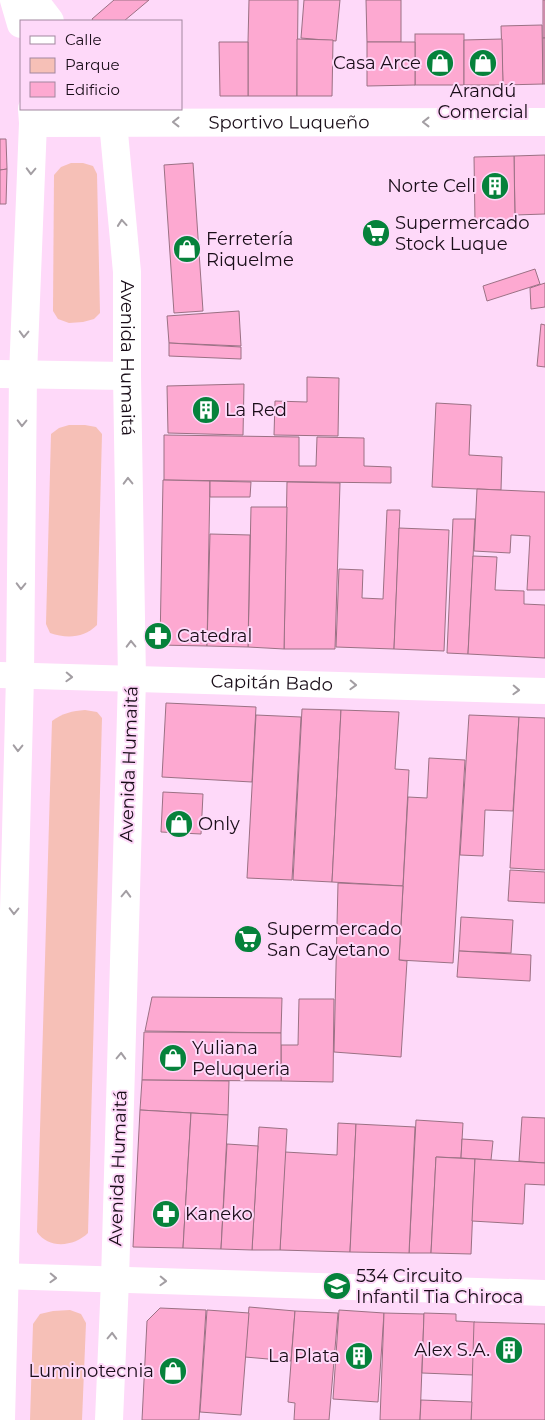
<svg xmlns="http://www.w3.org/2000/svg" width="545" height="1420" viewBox="0 0 545 1420" font-family="Montserrat,sans-serif">
<rect width="100%" height="100%" fill="#fed9f9"/>
<g fill="#f6c0b7">
<polygon points="71,163 83,163 93,166 97,174 100,313 94,319 83,322 69,323 58,319 53,311 54,175 61,167"/>
<path d="M69,425h16l11,2 6,7 -5,191c-13,13 -30,14 -47,8l-4,-9 5,-190 8,-6z"/>
<path d="M85,710l12,2 5,6 -14,515c-13,13 -39,17 -51,-1l15,-511c11,-8 20,-10 33,-11z"/>
<polygon points="70,1310 81,1314 86,1323 82,1420 30,1420 33,1324 40,1314 53,1311"/>
</g>
<g fill="#fda9d1" stroke="#9b7184">
<polygon points="114,0 149,0 124,21 93,21 92,19"/>
<polygon points="249,0 298,0 297,96 248,96 248,42"/>
<polygon points="304,0 340,0 336,41 301,38"/>
<polygon points="366,0 401,0 401,42 367,42"/>
<rect x="543" y="0" width="2" height="38"/>
<polygon points="542,25 543,84 503,85 501,26"/>
<rect x="415" y="34" width="49" height="51"/>
<rect x="543" y="38" width="2" height="46"/>
<polygon points="297,39 333,40 332,96 297,96"/>
<polygon points="502,39 503,85 464,85 464,40"/>
<polygon points="219,42 248,42 248,96 220,96"/>
<polygon points="367,42 415,42 415,85 367,86"/>
<polygon points="0,139 6,139 7,169 0,170"/>
<polygon points="545,155 545,214 515,215 514,156"/>
<polygon points="514,156 515,222 475,222 474,157"/>
<polygon points="193,163 203,311 174,313 164,165"/>
<polygon points="7,169 6,204 0,204 0,170"/>
<polygon points="535,269 540,284 487,301 483,286"/>
<polygon points="545,283 545,307 531,309 530,288"/>
<polygon points="239,311 241,346 169,343 167,316"/>
<polygon points="541,324 545,325 545,367 537,366"/>
<polygon points="169,343 241,347 241,359 169,356"/>
<polygon points="307,377 339,378 338,436 274,435 275,401 307,402"/>
<polygon points="244,384 243,435 168,433 167,386"/>
<polygon points="436,403 471,405 469,455 502,457 501,490 432,487"/>
<polygon points="164,435 299,437 299,466 316,466 317,437 364,438 364,466 391,467 391,483 164,480"/>
<polygon points="163,480 210,481 207,646 160,645"/>
<polygon points="210,481 251,482 250,497 210,497"/>
<polygon points="287,482 340,483 335,649 284,649"/>
<polygon points="477,489 545,492 545,590 527,590 530,536 511,535 510,553 474,551"/>
<polygon points="251,507 287,507 284,649 248,647"/>
<polygon points="387,510 400,510 394,649 336,647 339,569 363,570 362,598 383,599"/>
<polygon points="453,519 475,519 468,654 447,653"/>
<polygon points="399,528 449,530 444,651 394,649"/>
<polygon points="210,534 250,535 248,647 207,646"/>
<polygon points="473,556 497,557 495,590 524,591 524,604 545,605 545,658 468,654"/>
<polygon points="166,703 256,707 252,782 162,777"/>
<polygon points="302,709 341,710 332,882 293,880"/>
<polygon points="341,710 399,712 395,769 409,770 403,886 332,882"/>
<polygon points="256,715 301,717 292,880 247,878"/>
<polygon points="469,715 519,717 513,811 485,810 483,856 460,855"/>
<polygon points="519,717 545,718 545,870 510,868"/>
<polygon points="429,758 465,760 453,963 399,960 408,797 427,798"/>
<polygon points="163,792 203,794 201,834 161,832"/>
<polygon points="510,870 545,872 545,903 508,901"/>
<polygon points="338,883 403,886 399,960 407,961 401,1057 334,1052"/>
<polygon points="461,917 513,920 511,953 459,951"/>
<polygon points="459,951 531,955 530,981 457,977"/>
<polygon points="152,997 282,998 281,1033 145,1031"/>
<polygon points="299,999 334,999 333,1082 281,1081 281,1045 298,1045"/>
<polygon points="144,1032 281,1033 281,1081 142,1080"/>
<polygon points="142,1080 229,1081 228,1115 140,1110"/>
<polygon points="140,1110 191,1113 183,1248 133,1247"/>
<polygon points="191,1113 228,1115 221,1249 183,1248"/>
<polygon points="522,1117 545,1118 545,1163 519,1161"/>
<polygon points="416,1120 463,1123 461,1158 436,1157 431,1253 409,1253"/>
<polygon points="338,1123 356,1124 350,1252 280,1250 285,1152 337,1155"/>
<polygon points="356,1124 415,1127 409,1253 350,1252"/>
<polygon points="259,1127 287,1129 280,1250 252,1250"/>
<polygon points="462,1139 493,1141 491,1160 461,1158"/>
<polygon points="227,1144 258,1146 252,1250 221,1249"/>
<polygon points="436,1157 475,1159 471,1254 431,1253"/>
<polygon points="475,1159 545,1163 545,1185 525,1184 523,1224 472,1221"/>
<polygon points="249,1307 295,1311 291,1361 245,1357"/>
<polygon points="160,1308 206,1310 199,1420 142,1420 147,1321"/>
<polygon points="207,1310 249,1313 241,1415 200,1412"/>
<polygon points="339,1310 384,1313 378,1402 333,1399"/>
<polygon points="295,1311 338,1313 329,1420 294,1420 295,1403 288,1402"/>
<polygon points="384,1313 424,1314 420,1420 380,1420"/>
<polygon points="424,1313 456,1314 456,1321 475,1322 473,1375 422,1373"/>
<polygon points="474,1322 545,1324 545,1420 471,1420"/>
<polygon points="421,1400 472,1402 471,1420 420,1420"/>
</g>
<g fill="none" stroke-linecap="round" stroke-linejoin="round">
<g stroke="#fff" stroke-width="26">
<path id="s1" d="M0,675l545,16"/>
<polyline points="0,1276 545,1293"/>
</g>
<path stroke="#fff" stroke-width="28" id="s2" d="M33,123l512,-1"/>
<g stroke="#fff" stroke-width="28">
<polyline points="14,0 21,24"/>
<polyline points="34,0 50,21"/>
<path id="s3" d="M107,109l6,13 14,150v104l5,303 -17,601 -6,140"/>
<polyline points="0,374 127,376"/>
<polyline points="1,1420 20,676 23,375 33,123 32,109"/>
</g>
</g>
<defs><path id="oneway-chevron" d="M-2-3.5L2.5 0L-2 3.5" fill="none" stroke-width="1.6" stroke-linecap="round" stroke-linejoin="round" transform="scale(1.25)"/></defs>
<g stroke="#a39ea3">
<use href="#oneway-chevron" transform="translate(176 122) rotate(-180)"/>
<use href="#oneway-chevron" transform="translate(426 122) rotate(180)"/>
<use href="#oneway-chevron" transform="translate(31 171) rotate(92)"/>
<use href="#oneway-chevron" transform="translate(122 223) rotate(-95)"/>
<use href="#oneway-chevron" transform="translate(24 334) rotate(92)"/>
<use href="#oneway-chevron" transform="translate(22 423) rotate(91)"/>
<use href="#oneway-chevron" transform="translate(128 481) rotate(-91)"/>
<use href="#oneway-chevron" transform="translate(21 586) rotate(91)"/>
<use href="#oneway-chevron" transform="translate(131 644) rotate(-91)"/>
<use href="#oneway-chevron" transform="translate(69 677) rotate(2)"/>
<use href="#oneway-chevron" transform="translate(353 685) rotate(2)"/>
<use href="#oneway-chevron" transform="translate(516 690) rotate(2)"/>
<use href="#oneway-chevron" transform="translate(18 748) rotate(91)"/>
<use href="#oneway-chevron" transform="translate(126 894) rotate(-88)"/>
<use href="#oneway-chevron" transform="translate(14 911) rotate(91)"/>
<use href="#oneway-chevron" transform="translate(121 1056) rotate(-88)"/>
<use href="#oneway-chevron" transform="translate(53 1278) rotate(2)"/>
<use href="#oneway-chevron" transform="translate(163 1281) rotate(2)"/>
<use href="#oneway-chevron" transform="translate(112 1336) rotate(-88)"/>
</g>
<defs>
<symbol id="shop-disc" viewBox="-11 -11 22 22"><circle r="9.5" fill="#06823b" stroke="#fed9f9"/><path d="M-5-2.5h2.3a2.7 3.5 0 0 1 5.4 0H5L5.5 6h-11ZM-1.5-2.5h3a1.5 2.3 0 0 0-3 0Z" fill="#fff"/></symbol>
<symbol id="building-disc" viewBox="-11 -11 22 22"><circle r="9.5" fill="#06823b" stroke="#fed9f9"/><path d="M-4-6H4V6H1V3H-1V6H-4ZM-2.5-4.3h1.7v1.8h-1.7ZM.8-4.3h1.7v1.8H.8ZM-2.5-1h1.7V.8h-1.7ZM.8-1h1.7V.8H.8Z" fill="#fff"/></symbol>
<symbol id="supermarket-disc" viewBox="-11 -11 22 22"><circle r="9.5" fill="#06823b" stroke="#fed9f9"/><path d="M-6-5.5h2.5l.6 2H6L4.5 2H-2.5L-4.4-4H-6ZM-1.5 3.2a1.3 1.3 0 1 0 .1 0ZM3 3.2a1.3 1.3 0 1 0 .1 0Z" fill="#fff"/></symbol>
<symbol id="pharmacy-disc" viewBox="-11 -11 22 22"><circle r="9.5" fill="#06823b" stroke="#fed9f9"/><path d="M-2-6h4v4h4v4h-4v4h-4v-4h-4v-4h4Z" fill="#fff"/></symbol>
<symbol id="school-disc" viewBox="-11 -11 22 22"><circle r="9.5" fill="#06823b" stroke="#fed9f9"/><path d="M0-5L7-2L0 1L-7-2ZM-4 1L0 2.5L4 1V4Q0 6-4 4Z" fill="#fff"/></symbol>
</defs>
<g fill-rule="evenodd">
<use href="#shop-disc" x="424" y="47" width="32" height="32"/>
<use href="#shop-disc" x="467" y="47" width="32" height="32"/>
<use href="#building-disc" x="479" y="170" width="32" height="32"/>
<use href="#supermarket-disc" x="360" y="217" width="32" height="32"/>
<use href="#shop-disc" x="171" y="233" width="32" height="32"/>
<use href="#building-disc" x="190" y="394" width="32" height="32"/>
<use href="#pharmacy-disc" x="142" y="620" width="32" height="32"/>
<use href="#shop-disc" x="163" y="808" width="32" height="32"/>
<use href="#supermarket-disc" x="232" y="923" width="32" height="32"/>
<use href="#shop-disc" x="157" y="1042" width="32" height="32"/>
<use href="#pharmacy-disc" x="150" y="1198" width="32" height="32"/>
<use href="#school-disc" x="321" y="1270" width="32" height="32"/>
<use href="#building-disc" x="493" y="1334" width="32" height="32"/>
<use href="#building-disc" x="343" y="1340" width="32" height="32"/>
<use href="#shop-disc" x="157" y="1355" width="32" height="32"/>
</g>
<g text-anchor="middle" stroke-width="4" stroke-linejoin="round" paint-order="stroke">
<g font-size="18" fill="#190d18" stroke="#fed9f9" text-anchor="start">
<text x="421" y="69" text-anchor="end">Casa Arce</text>
<text x="483" y="97" text-anchor="middle">Arandú<tspan x="483" dy="21">Comercial</tspan></text>
<text x="476" y="192" text-anchor="end">Norte Cell</text>
<text x="395" y="229">Supermercado<tspan x="395" dy="21">Stock Luque</tspan></text>
<text x="206" y="245">Ferretería<tspan x="206" dy="21">Riquelme</tspan></text>
<text x="225" y="416">La Red</text>
<text x="177" y="642">Catedral</text>
<text x="198" y="830">Only</text>
<text x="267" y="935">Supermercado<tspan x="267" dy="21">San Cayetano</tspan></text>
<text x="192" y="1054">Yuliana<tspan x="192" dy="21">Peluqueria</tspan></text>
<text x="185" y="1220">Kaneko</text>
<text x="356" y="1282">534 Circuito<tspan x="356" dy="21">Infantil Tia Chiroca</tspan></text>
<text x="490" y="1356" text-anchor="end">Alex S.A.</text>
<text x="340" y="1362" text-anchor="end">La Plata</text>
<text x="154" y="1377" text-anchor="end">Luminotecnia</text>
</g>
<g font-size="18" fill="#190d18" stroke="#fed9f9">
<text dy="6" stroke="none"><textPath href="#s2" startOffset="256">Sportivo Luqueño</textPath></text>
<text dy="6" stroke="none"><textPath href="#s3" startOffset="251">Avenida Humaitá</textPath></text>
<text dy="6" stroke="none"><textPath href="#s1" startOffset="272">Capitán Bado</textPath></text>
<text transform="translate(129 764) rotate(-88)" y="6">Avenida Humaitá</text>
<text transform="translate(118 1168) rotate(-88)" y="6">Avenida Humaitá</text>
</g>
</g>
<rect x="20" y="20" width="162" height="90" fill="#fed9f9" stroke="#a2879f"/>
<rect x="30" y="36" width="25" height="8" fill="#ffffff" stroke="#a2879f"/>
<text x="65" y="45" font-size="15" fill="#190d18">Calle</text>
<rect x="30" y="58" width="25" height="15" fill="#f6c0b7" stroke="#a2879f"/>
<text x="65" y="70" font-size="15" fill="#190d18">Parque</text>
<rect x="30" y="82" width="25" height="15" fill="#fda9d1" stroke="#a2879f"/>
<text x="65" y="95" font-size="15" fill="#190d18">Edificio</text>
</svg>
